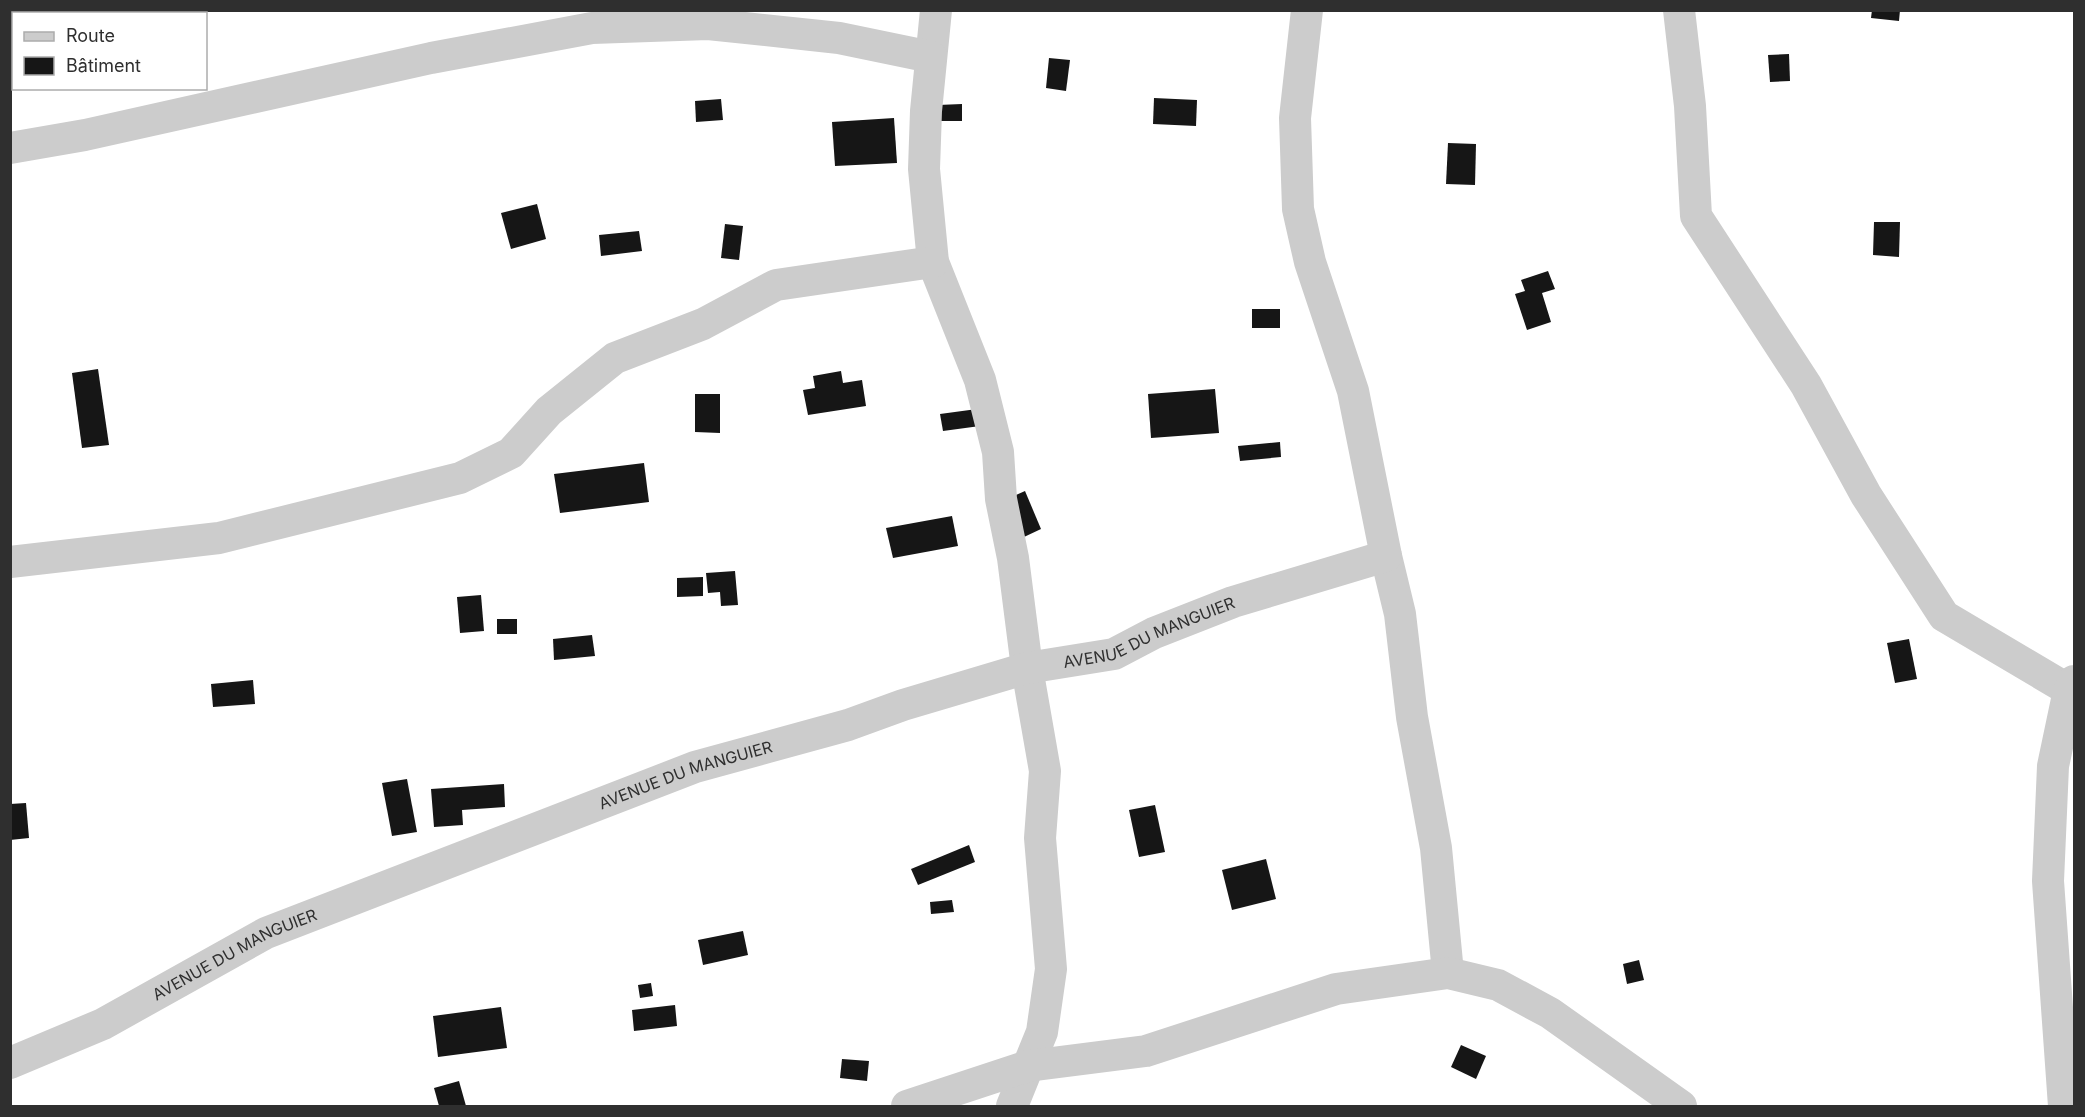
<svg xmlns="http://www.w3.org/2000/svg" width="2085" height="1117" viewBox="0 0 2085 1117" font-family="Inter,sans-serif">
<rect width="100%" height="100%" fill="#fff"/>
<g fill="#161616">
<polygon points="1872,10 1900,10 1899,21 1871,18"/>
<polygon points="1789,54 1790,81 1770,82 1768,55"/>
<polygon points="1049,58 1070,60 1066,91 1046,88"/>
<polygon points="1154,98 1197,100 1196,126 1153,124"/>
<polygon points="721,99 723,120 696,122 695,101"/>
<polygon points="962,104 962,121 939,121 938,105"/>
<polygon points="894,118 897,163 835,166 832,122"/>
<polygon points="1448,143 1476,144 1475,185 1446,184"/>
<polygon points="537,204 546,239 511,249 501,213"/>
<polygon points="1874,222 1900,222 1899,257 1873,255"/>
<polygon points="725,224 743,226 739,260 721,258"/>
<polygon points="639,231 642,251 601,256 599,235"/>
<polygon points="1548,271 1555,289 1542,293 1551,322 1527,330 1515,294 1525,291 1521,280"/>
<rect x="1252" y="309" width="28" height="19"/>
<polygon points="98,369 109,445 82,448 72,373"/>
<polygon points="841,371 843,383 862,380 866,406 808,415 803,390 815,388 813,376"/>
<polygon points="1215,389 1219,433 1151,438 1148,394"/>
<polygon points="695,394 720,394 720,433 695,432"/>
<polygon points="977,409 980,426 943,431 940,414"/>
<polygon points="1280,442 1281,457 1240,461 1238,446"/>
<polygon points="644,463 649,502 560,513 554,474"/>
<polygon points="1025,491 1041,529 1024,537 1007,499"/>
<polygon points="952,516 958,546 893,558 886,528"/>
<polygon points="735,571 738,605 721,606 720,592 708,593 706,573"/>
<polygon points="703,577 703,596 677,597 677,578"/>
<polygon points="481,595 484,631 460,633 457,597"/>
<rect x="497" y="619" width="20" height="15"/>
<polygon points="592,635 595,656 554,660 553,639"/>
<polygon points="1909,639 1917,679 1895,683 1887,643"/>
<polygon points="253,680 255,704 213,707 211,684"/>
<polygon points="407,779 417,832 392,836 382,783"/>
<polygon points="504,784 505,807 462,810 463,825 434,827 431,789"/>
<polygon points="26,803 29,838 10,840 10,804"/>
<polygon points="1155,805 1165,852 1139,857 1129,810"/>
<polygon points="969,845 975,862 918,885 911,869"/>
<polygon points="1266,859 1276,899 1232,910 1222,870"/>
<polygon points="952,900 954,912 931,914 930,902"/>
<polygon points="743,931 748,955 703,965 698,940"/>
<polygon points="1639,960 1644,980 1627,984 1623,964"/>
<polygon points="651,983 653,996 640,998 638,985"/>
<polygon points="675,1005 677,1026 634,1031 632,1010"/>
<polygon points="501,1007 507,1048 438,1057 433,1016"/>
<polygon points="1461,1045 1486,1056 1476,1079 1451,1067"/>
<polygon points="842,1059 869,1061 867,1081 840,1078"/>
<polygon points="459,1081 466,1106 439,1106 434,1088"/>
</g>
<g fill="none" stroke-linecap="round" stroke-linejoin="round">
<g stroke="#ccc" stroke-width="32">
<polyline points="936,10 926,111 924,169 933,262 980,380 998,452 1001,499 1013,558 1027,668 1045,771 1040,838 1051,969 1042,1032 1012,1106"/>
<polyline points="1307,10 1295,118 1298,209 1310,262 1353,391 1386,556 1400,614 1412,717 1436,848 1448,973"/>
<polyline points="1679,10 1690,106 1696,216 1806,385 1866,495 1944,616 2069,690"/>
<polyline points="10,148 85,135 431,58 592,28 708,24 839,38 931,57"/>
<polyline points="10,562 219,538 460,478 511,453 549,411 615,358 703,324 776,285 933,262"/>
<path id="s1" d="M10,1063l93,-39 163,-91 429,-166 153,-42 55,-20 124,-37 87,-14 40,-21 79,-31 153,-46"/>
<polyline points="907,1106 1028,1066 1146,1051 1336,989 1448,973 1498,985 1550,1013 1681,1106"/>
<polyline points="2064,1106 2048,881 2053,766 2069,690 2074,681"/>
</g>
</g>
<g text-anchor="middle" stroke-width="6" stroke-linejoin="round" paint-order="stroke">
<g font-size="16" fill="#2f2f2f" stroke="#fff">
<text dy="6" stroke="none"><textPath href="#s1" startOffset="1222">AVENUE DU MANGUIER</textPath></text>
<text dy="6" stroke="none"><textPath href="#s1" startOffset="736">AVENUE DU MANGUIER</textPath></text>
<text dy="6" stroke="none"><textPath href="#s1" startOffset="250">AVENUE DU MANGUIER</textPath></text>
</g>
</g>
<rect width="2085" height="1117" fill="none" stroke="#2f2f2f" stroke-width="24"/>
<rect x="12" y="12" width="195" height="78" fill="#ffffff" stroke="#acacac" stroke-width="1.5"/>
<rect x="24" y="32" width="30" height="9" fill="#cccccc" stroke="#acacac" stroke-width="1.5"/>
<text x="66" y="42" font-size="18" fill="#2f2f2f">Route</text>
<rect x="24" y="57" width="30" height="18" fill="#161616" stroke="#acacac" stroke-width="1.5"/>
<text x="66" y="72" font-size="18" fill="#2f2f2f">Bâtiment</text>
</svg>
